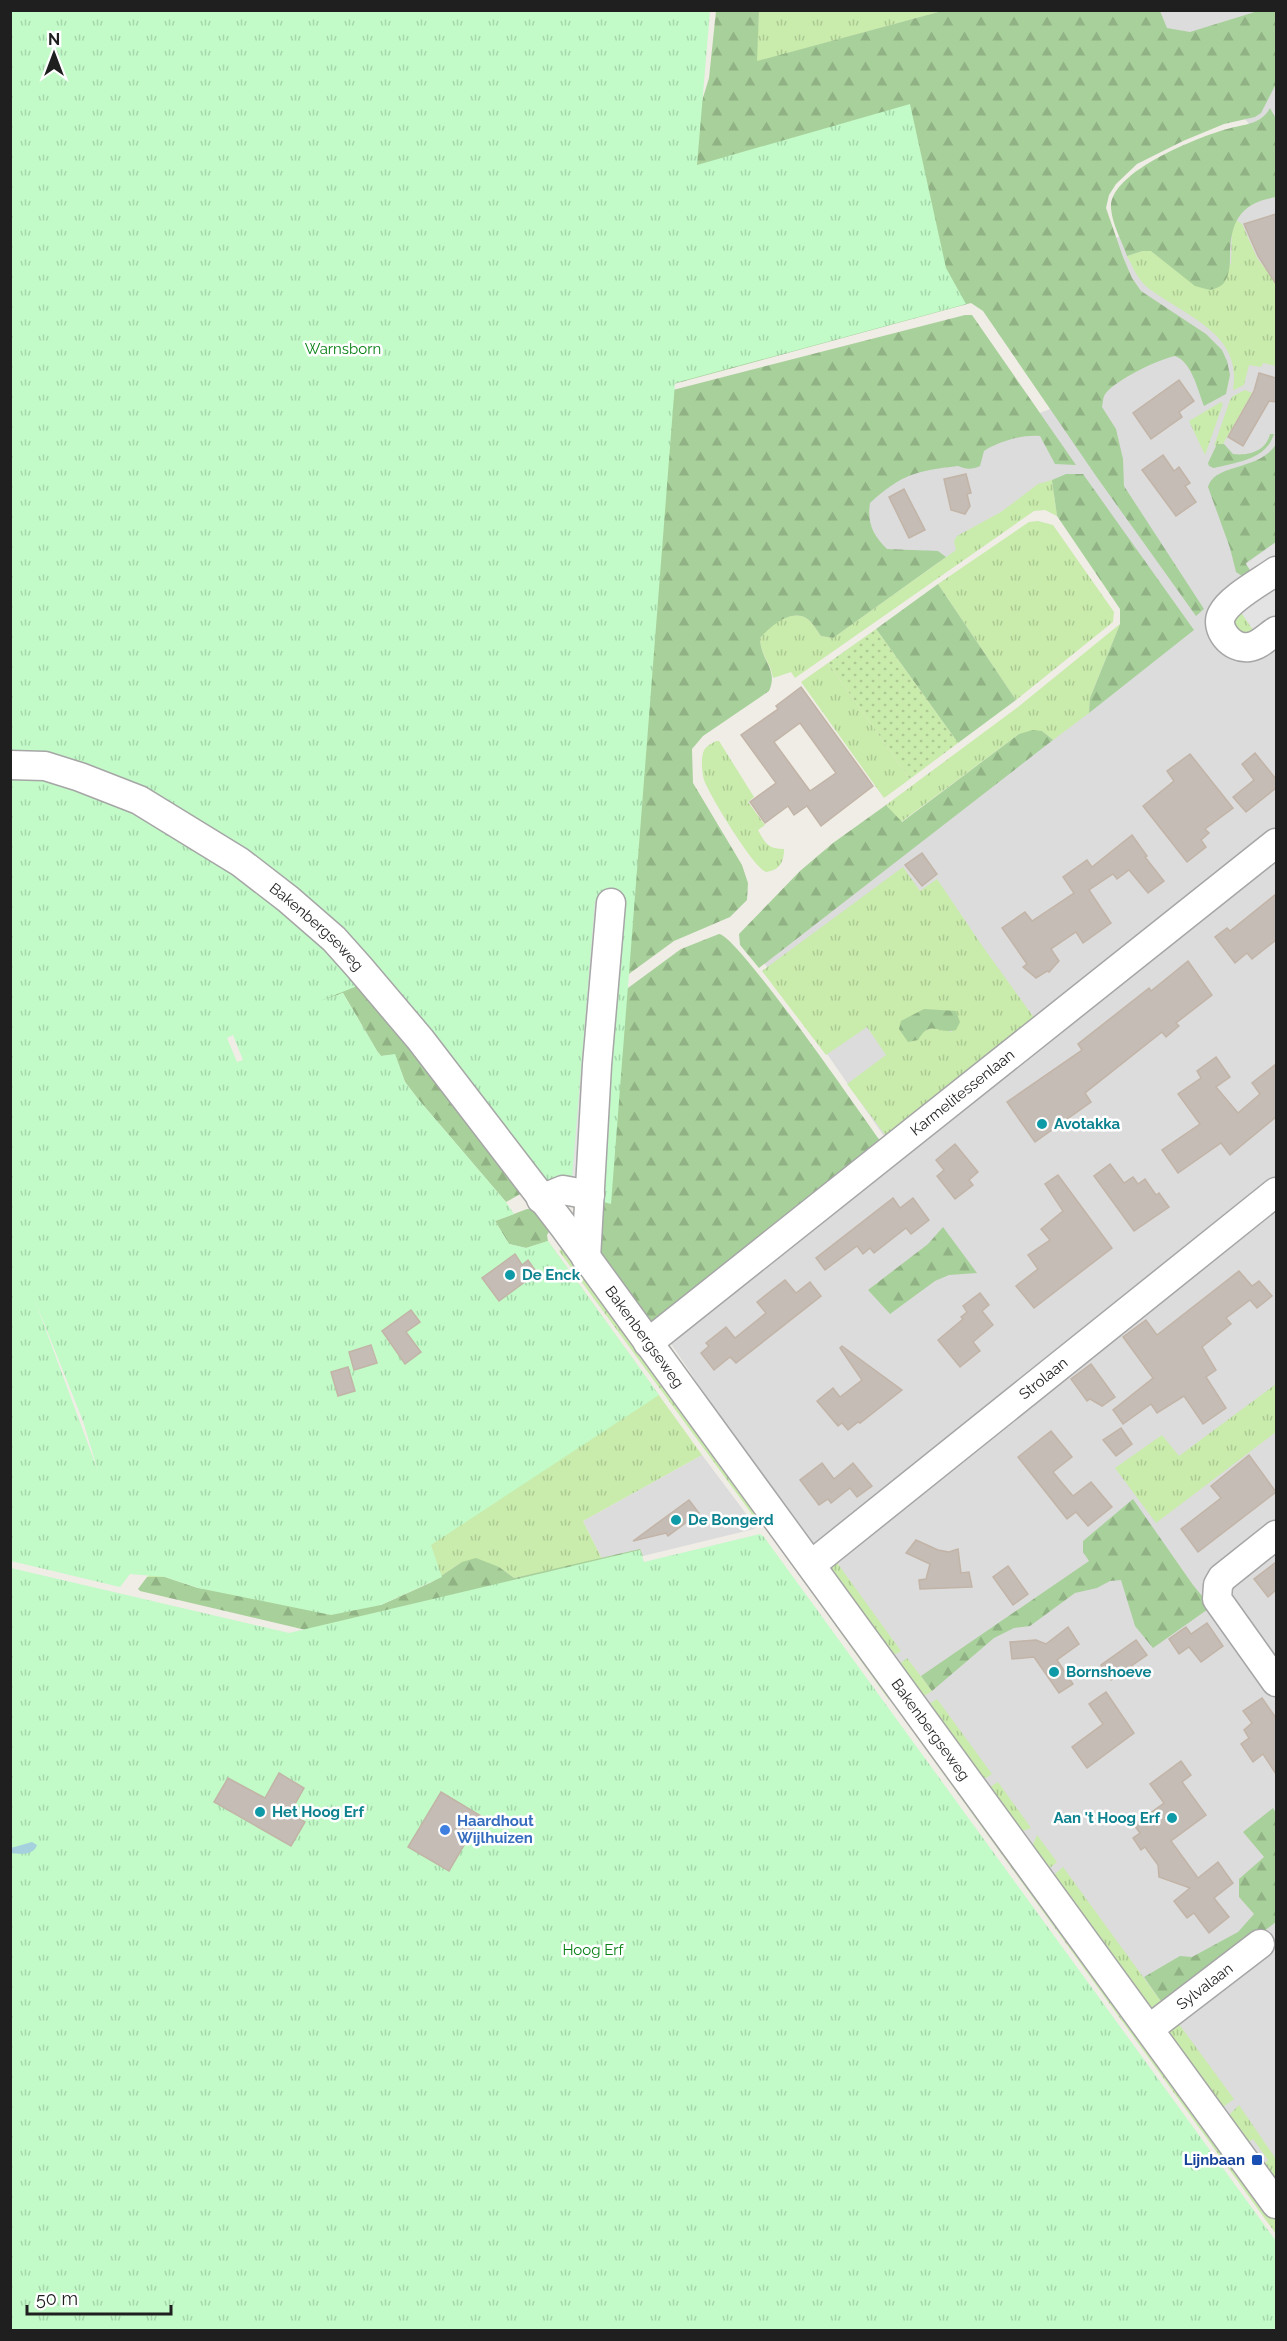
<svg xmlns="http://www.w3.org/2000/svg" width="1287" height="2341" viewBox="0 0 1287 2341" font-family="Raleway,sans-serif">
<defs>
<pattern id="grass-tufts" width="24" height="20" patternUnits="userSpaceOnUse" patternTransform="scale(1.5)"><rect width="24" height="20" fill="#c9ebab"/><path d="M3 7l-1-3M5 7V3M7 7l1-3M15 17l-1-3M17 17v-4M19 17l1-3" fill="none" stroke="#acc993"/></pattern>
<pattern id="forest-firs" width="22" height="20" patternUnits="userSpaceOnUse" patternTransform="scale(1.5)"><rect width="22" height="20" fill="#a8d09a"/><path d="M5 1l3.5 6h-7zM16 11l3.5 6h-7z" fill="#90b284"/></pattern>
<pattern id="park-tufts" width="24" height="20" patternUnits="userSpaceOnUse" patternTransform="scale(1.5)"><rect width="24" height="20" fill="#c2fac8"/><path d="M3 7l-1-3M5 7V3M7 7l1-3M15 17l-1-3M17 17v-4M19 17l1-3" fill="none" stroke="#a6d6ab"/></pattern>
<pattern id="garden-dots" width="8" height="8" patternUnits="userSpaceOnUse" patternTransform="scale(1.5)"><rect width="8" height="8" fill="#c9ebab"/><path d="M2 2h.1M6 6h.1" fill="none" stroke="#acc993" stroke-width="1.8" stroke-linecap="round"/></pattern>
</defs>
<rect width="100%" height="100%" fill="#f0ede6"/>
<g fill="#dddcdc">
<polygon points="1146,11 1276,11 1276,2190 813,1554 667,1338 897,1155 755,950 1182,631 1075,483 942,562 851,565 835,488 1053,408 1070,269 1264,140"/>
<polygon points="702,1455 756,1527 754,1529 643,1556 640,1550 602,1559 583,1521"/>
</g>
<g fill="url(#grass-tufts)" fill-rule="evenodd">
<polygon points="759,11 942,11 756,62"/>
<path d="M1236,220l6,4 15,34 19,25v83l-13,-3 -2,4 -12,-2 -5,20 -10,5 -1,-1c10,-57 -51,-74 -86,-102 -10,-8 -14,-20 -20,-31l15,-5h9l44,34 36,-21 1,-31z"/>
<polygon points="1245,390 1252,393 1223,444 1214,446 1230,400 1233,396"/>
<polygon points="1221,402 1223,404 1205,455 1189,421"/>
<path d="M1052,480l5,36 -12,-6 -11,1 -239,167 -4,-6 -18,6c-2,-16 -13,-23 -13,-40 9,-11 29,-29 46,-20 6,3 11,13 15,18l12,2 123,-88 -2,-9 3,-5 44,-24 37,-28z"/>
<polygon points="1038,521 1053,525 1114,612 1113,622 1016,700 938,584 1029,522"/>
<polygon points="1238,608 1256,634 1236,634 1232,616"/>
<polygon points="1120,624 1090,698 1089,713 1053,740 1042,731 1019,734 901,822 886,805 1018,707"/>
<polygon points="828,663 910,779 884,798 801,682"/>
<path d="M716,741h3l35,56 -6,5 17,23 -7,5c7,13 10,19 26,19 0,13 -4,21 -18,23 -13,-5 -56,-76 -62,-92 -2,-7 -3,-20 -1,-27 2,-7 8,-9 13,-12z"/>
<path d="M903,867l17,24 17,-12 46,68 52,72 -149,117 -39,-52 39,-29 -19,-28 -41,28 -64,-84zM956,1012l-4,20 -18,-5 -11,5z"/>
<polygon points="548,1241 702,1455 583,1521 602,1559 514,1578 499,1567 462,1562 432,1582 147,1577 526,1248"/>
<polygon points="567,1244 760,1517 757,1521 559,1251"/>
<polygon points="1276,1384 1276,1432 1156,1523 1115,1468 1162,1435 1179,1456"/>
<polygon points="796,1557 893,1693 889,1700 789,1561"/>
<polygon points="835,1560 901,1651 888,1658 836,1586 832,1569"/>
<polygon points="907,1658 932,1691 921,1698 897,1666"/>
<polygon points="937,1699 992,1774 986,1778 977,1779 928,1705"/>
<polygon points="903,1718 918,1726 1276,2218 1276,2234"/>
<polygon points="998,1782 1031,1828 1017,1833 990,1787"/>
<polygon points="1037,1835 1057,1862 1050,1868 1044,1869 1030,1852"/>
<polygon points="1063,1867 1165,2007 1154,2016 1054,1875"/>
<polygon points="1173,2016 1234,2099 1223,2107 1217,2108 1162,2024"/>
<polygon points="1239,2105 1276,2159 1276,2189 1263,2165 1268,2160 1253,2139 1244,2145 1228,2116"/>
</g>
<g fill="url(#forest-firs)">
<path d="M716,11h43l-2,50 185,-50h218l7,17 23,4 68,-21h18v73l-15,29 -6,4 -31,7 -41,17 -46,23 -21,20 -7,11 -3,13 17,49 9,21 9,13 65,43 16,16 5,11 3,14 -4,19 -22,12c-6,-15 -12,-44 -29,-50 -16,3 -59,24 -69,37 -3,3 -3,9 -4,14l14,22 7,30 1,27 80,123 -8,7 -100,-140 -113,-165 -12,-8 -301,82 32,-284 7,-23z"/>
<path d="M1270,108l6,11v78c-36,6 -46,25 -46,60 0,9 -1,20 -7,27 -3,3 -9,5 -13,6l-15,-4 -44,-35h-9l-15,5c-5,-15 -15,-32 -16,-48 -2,-36 87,-71 116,-79 17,-5 34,-4 43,-21z"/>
<path d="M965,315h7l104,150 -21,-1 -15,-28c-17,-2 -42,6 -56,15l-4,15c-8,4 -15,3 -22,0 -42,5 -56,8 -88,37 -3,20 3,32 17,46l51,2 8,6 -113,81 -12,-2c-4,-5 -9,-15 -15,-18 -16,-9 -36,9 -46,20 0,22 19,31 9,53l-66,45 -11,13 1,34 49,82 6,18 -1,17 -17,17 -56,24 -63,46 58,-596z"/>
<path d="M1270,434h4c-8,26 -38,28 -60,34l-5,-2 -1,-3 9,-19h7l9,10c16,2 33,-3 37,-20z"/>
<path d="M1276,444v98l-30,21 8,13 -6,4 -12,-8 -6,-24 -22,-61c6,-24 52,-16 68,-43z"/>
<polygon points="1066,474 1083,474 1194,630 1089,713 1090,698 1120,624 1120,609 1057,516 1052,480"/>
<polygon points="938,584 1016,700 958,743 876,629"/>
<polygon points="1033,730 1042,731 1053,740 759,968 740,945 739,934 800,871 833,843 886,805 902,822 1019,734"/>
<path d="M719,934c19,2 140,177 160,205l3,6 -235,184 -57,-88 23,-242 68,-50z"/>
<polygon points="351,973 522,1193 506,1202 418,1099 405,1082 395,1055 381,1056 377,1051 343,993 233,1035"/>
<path d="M924,1009l32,2 4,11 -4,8c-16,5 -26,-12 -38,10l-10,2 -9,-13 2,-8z"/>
<polygon points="527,1209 535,1209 553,1225 547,1235 548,1241 526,1248 509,1244 495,1221"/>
<polygon points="943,1227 977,1273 949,1275 935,1281 890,1314 868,1290 928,1244"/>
<polygon points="1133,1499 1193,1585 1211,1607 1153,1648 1135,1626 1121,1580 1110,1581 1097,1588 1075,1593 1030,1626 1014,1628 994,1638 932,1691 921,1676 1089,1561 1083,1552 1083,1541"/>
<polygon points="640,1549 643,1556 476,1593 399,1652 140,1591 138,1589 147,1577 165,1577 198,1588 381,1605 432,1582 462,1562 476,1558 499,1567 514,1578"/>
<polygon points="1273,1808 1276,1813 1276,1922 1165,2007 1144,1977 1180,1956 1192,1957 1238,1932 1254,1914 1239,1897 1239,1879 1264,1857 1243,1832"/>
</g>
<g fill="url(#park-tufts)" fill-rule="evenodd">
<path d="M11,11h699l-13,154 213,-61 36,164 20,36 -291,79 -64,821 -69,-19 -165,-207 -57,23 23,-8 34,58 4,5 14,-2 10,28 13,17 88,103 8,12 -19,7 14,23 17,4 22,-7 111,154 -228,150 11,32 -61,28 -50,10 -133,-27 -33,-11 -35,-3 -10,13 -109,-26zM233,1035l10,25 -6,2 -10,-24zM34,1298l49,123 15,50z"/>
<polygon points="760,1534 764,1537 1276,2241 1276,2330 11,2330 11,1568 289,1633 640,1550 644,1562"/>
</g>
<polygon fill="url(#garden-dots)" points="876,629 958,743 910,779 828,663"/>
<g fill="#e3e3e3">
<polygon points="1276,542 1276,560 1254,576 1246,564"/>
<polygon points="1276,581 1276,620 1256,634 1238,608"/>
<polygon points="595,901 605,902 584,1177 572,1178"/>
</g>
<path fill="#a5d0de" d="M32,1842l5,3c-4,11 -17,9 -26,8v-5z"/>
<g fill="#c5bcb5" stroke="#c2b4a7" stroke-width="1.5" fill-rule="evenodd">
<polygon points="1276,214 1276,284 1258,256 1244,224"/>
<polygon points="1259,373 1276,378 1276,402 1269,401 1243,446 1228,437 1254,391"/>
<polygon points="1179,380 1194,401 1179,412 1182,417 1151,439 1133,413"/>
<polygon points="1163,455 1174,471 1179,467 1190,483 1185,486 1196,502 1176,516 1142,470"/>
<polygon points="966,474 971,493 967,494 970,506 965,514 951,510 944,479"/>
<polygon points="904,489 925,530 909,538 889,497"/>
<path d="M801,687l72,99 -52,40 -14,-20 -13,9 -6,-9 -23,17 -15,-21 26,-19 -35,-48 37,-26 -2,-3zM800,723l36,50 -26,18 -36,-49z"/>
<polygon points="1255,753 1276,779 1276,788 1246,812 1233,797 1254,780 1242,764"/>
<polygon points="1190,754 1233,808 1205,829 1209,833 1201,840 1206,847 1187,862 1143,806 1174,781 1167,771"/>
<polygon points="1132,835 1147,856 1145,857 1164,881 1148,893 1129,870 1117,879 1113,874 1089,890 1111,923 1083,943 1076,932 1051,949 1059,961 1049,972 1047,971 1036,978 1023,967 1027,964 1002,928 1025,912 1032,921 1074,893 1063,877 1087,860 1092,867"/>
<polygon points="922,853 937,874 922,886 905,865"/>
<polygon points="1276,894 1276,940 1252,959 1247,953 1235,963 1215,937 1227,928 1230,931"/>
<polygon points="1188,961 1212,995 1176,1023 1179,1026 1166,1037 1162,1032 1085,1093 1091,1102 1035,1142 1007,1102 1082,1050 1078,1044 1149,988 1151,991"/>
<polygon points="1216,1057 1230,1077 1216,1087 1238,1113 1260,1094 1252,1083 1276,1064 1276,1117 1230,1155 1221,1143 1178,1173 1162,1150 1200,1124 1178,1094 1201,1078 1197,1071"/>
<polygon points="955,1144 978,1172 969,1180 973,1185 955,1199 937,1176 944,1170 936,1160"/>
<polygon points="1110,1164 1124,1183 1133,1177 1138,1184 1145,1179 1156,1195 1159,1193 1169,1207 1134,1231 1094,1176"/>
<polygon points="1058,1175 1112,1248 1034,1308 1016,1286 1038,1269 1028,1255 1050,1240 1041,1229 1063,1211 1045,1184"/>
<polygon points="893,1198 900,1208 913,1198 929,1220 911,1234 906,1228 874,1253 870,1248 863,1254 857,1246 825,1270 816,1258"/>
<polygon points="515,1254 522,1265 528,1260 537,1273 499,1301 482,1278"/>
<polygon points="1239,1271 1252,1286 1259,1281 1272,1296 1257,1308 1250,1300 1226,1318 1231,1324 1202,1347 1216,1370 1206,1377 1226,1408 1203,1424 1184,1396 1157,1413 1151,1404 1123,1424 1113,1410 1153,1378 1123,1337 1146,1320 1157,1335"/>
<polygon points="785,1280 796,1293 810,1282 821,1296 736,1363 730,1357 714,1370 701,1353 709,1346 706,1343 726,1327 735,1338 766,1313 757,1302"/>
<polygon points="980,1293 989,1305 982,1311 993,1325 973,1342 980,1351 960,1367 938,1340 963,1319 961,1317 967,1312 963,1306"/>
<polygon points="411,1310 420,1322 406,1332 421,1352 405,1364 382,1331"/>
<polygon points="371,1345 377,1363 354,1370 349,1352"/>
<polygon points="842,1346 902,1390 860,1423 858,1422 848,1430 842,1423 838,1426 817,1401 833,1388 840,1397 862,1380 840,1348"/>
<polygon points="1091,1364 1115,1397 1102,1406 1090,1399 1087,1401 1071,1379"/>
<polygon points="348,1367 355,1391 338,1396 331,1372"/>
<polygon points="1121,1428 1132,1444 1116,1456 1103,1440"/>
<polygon points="1051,1431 1072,1457 1053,1472 1062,1483 1073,1496 1091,1482 1112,1507 1088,1526 1076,1512 1067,1519 1018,1457"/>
<polygon points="1249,1455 1276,1492 1198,1552 1181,1529 1221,1498 1211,1486"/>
<polygon points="822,1463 834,1479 853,1463 872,1486 857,1497 850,1488 831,1503 828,1499 819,1505 800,1480"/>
<polygon points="689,1500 699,1513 668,1536 666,1533 633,1541"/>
<polygon points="916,1540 938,1550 949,1552 958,1549 961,1573 969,1572 972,1587 920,1589 919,1580 926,1579 930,1564 906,1553"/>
<polygon points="1276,1562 1276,1590 1268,1597 1254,1579"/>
<polygon points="1008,1566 1028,1594 1013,1605 993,1577"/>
<polygon points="1207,1623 1223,1646 1201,1662 1189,1647 1179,1654 1169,1639 1186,1627 1191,1634"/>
<polygon points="1068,1627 1079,1644 1057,1660 1073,1684 1059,1693 1034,1657 1012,1659 1010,1642 1036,1640 1046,1644"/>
<polygon points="1136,1640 1147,1655 1111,1680 1101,1665"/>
<polygon points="1106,1692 1134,1733 1087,1768 1072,1747 1103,1724 1089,1704"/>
<polygon points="1262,1698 1276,1718 1276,1774 1263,1754 1253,1762 1241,1744 1249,1738 1244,1730 1252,1723 1243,1711"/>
<polygon points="1181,1761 1191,1775 1182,1782 1206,1815 1171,1841 1198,1878 1218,1862 1233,1883 1214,1898 1229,1917 1209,1933 1194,1913 1187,1918 1174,1901 1190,1888 1159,1877 1158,1865 1145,1847 1141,1850 1133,1838 1140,1833 1134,1825 1164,1803 1150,1784"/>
<polygon points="279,1773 304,1788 290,1813 305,1822 291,1846 214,1802 228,1778 265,1798"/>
<polygon points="441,1792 481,1816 449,1871 408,1847"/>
</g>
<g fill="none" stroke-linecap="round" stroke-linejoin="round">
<defs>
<g id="minor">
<path d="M1276,571c-14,10 -46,27 -54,43 -8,15 10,36 27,33 10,-1 19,-11 27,-16"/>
<path id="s1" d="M10,765l35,1 35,11 59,23 101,62 48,37 46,40 25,28 61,72 145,189 711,976"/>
<polyline points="541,1199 563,1190 590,1195"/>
<polyline points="586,1258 597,1065 611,903"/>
<path id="s2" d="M648,1343l628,-500"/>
<polyline points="1276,1535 1222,1578 1218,1585 1217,1599 1276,1682"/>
<path id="s3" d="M811,1565l465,-373"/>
<path id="s4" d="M1149,2029l111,-85"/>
</g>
</defs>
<use href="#minor" stroke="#a6a6a6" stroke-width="31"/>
<use href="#minor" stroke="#fff" stroke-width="28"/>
</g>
<g fill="#0f9aa8" stroke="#fff" stroke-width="2">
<circle cx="1042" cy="1124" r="6"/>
<circle cx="510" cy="1275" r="6"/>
<circle cx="676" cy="1520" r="6"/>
<circle cx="1054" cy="1672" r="6"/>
<circle cx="260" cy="1812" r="6"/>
<circle cx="1172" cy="1818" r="6"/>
</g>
<circle fill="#3f7fe0" stroke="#fff" stroke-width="2" cx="445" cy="1830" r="6"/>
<rect fill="#1a4fb4" stroke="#fff" stroke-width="2" x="1251" y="2154" width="12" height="12" rx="3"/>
<g text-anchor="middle" stroke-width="5" stroke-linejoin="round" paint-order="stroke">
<g font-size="15" fill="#0a8117" stroke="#fff">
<text x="343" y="354">Warnsborn</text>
<text x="593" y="1955">Hoog Erf</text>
</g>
<g font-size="15" fill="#1f1f1f" stroke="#fff">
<text dy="5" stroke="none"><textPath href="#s1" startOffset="354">Bakenbergseweg</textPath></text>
<text dy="5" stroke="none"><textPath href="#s2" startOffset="402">Karmelitessenlaan</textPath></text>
<text dy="5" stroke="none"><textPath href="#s1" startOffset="880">Bakenbergseweg</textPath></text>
<text dy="5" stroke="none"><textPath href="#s3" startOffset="298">Strolaan</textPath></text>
<text dy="5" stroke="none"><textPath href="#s1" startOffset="1366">Bakenbergseweg</textPath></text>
<text dy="5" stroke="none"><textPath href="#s4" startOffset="70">Sylvalaan</textPath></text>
</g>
<g font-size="15" font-weight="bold" fill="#0d838f" stroke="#fff" text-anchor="start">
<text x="1054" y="1129">Avotakka</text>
<text x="522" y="1280">De Enck</text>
<text x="688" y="1525">De Bongerd</text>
<text x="1066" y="1677">Bornshoeve</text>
<text x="272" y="1817">Het Hoog Erf</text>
<text x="1160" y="1823" text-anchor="end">Aan 't Hoog Erf</text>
</g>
<g font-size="15" font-weight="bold" fill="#366cbe" stroke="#fff" text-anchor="start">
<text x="457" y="1826">Haardhout<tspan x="457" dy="17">Wijlhuizen</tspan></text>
</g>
<g font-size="15" font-weight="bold" fill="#164399" stroke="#fff" text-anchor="end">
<text x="1245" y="2165">Lijnbaan</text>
</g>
</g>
<rect width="1287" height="2341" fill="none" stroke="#1f1f1f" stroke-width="24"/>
<g transform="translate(54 54)" stroke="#ffffff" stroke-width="4.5" paint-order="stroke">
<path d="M0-4.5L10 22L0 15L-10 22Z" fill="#1f1f1f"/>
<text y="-9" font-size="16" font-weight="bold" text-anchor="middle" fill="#1f1f1f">N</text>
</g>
<path d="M27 2305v9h144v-9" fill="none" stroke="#1f1f1f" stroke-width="3"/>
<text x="36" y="2305" font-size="18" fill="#1f1f1f" stroke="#ffffff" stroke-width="4.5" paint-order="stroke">50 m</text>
</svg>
